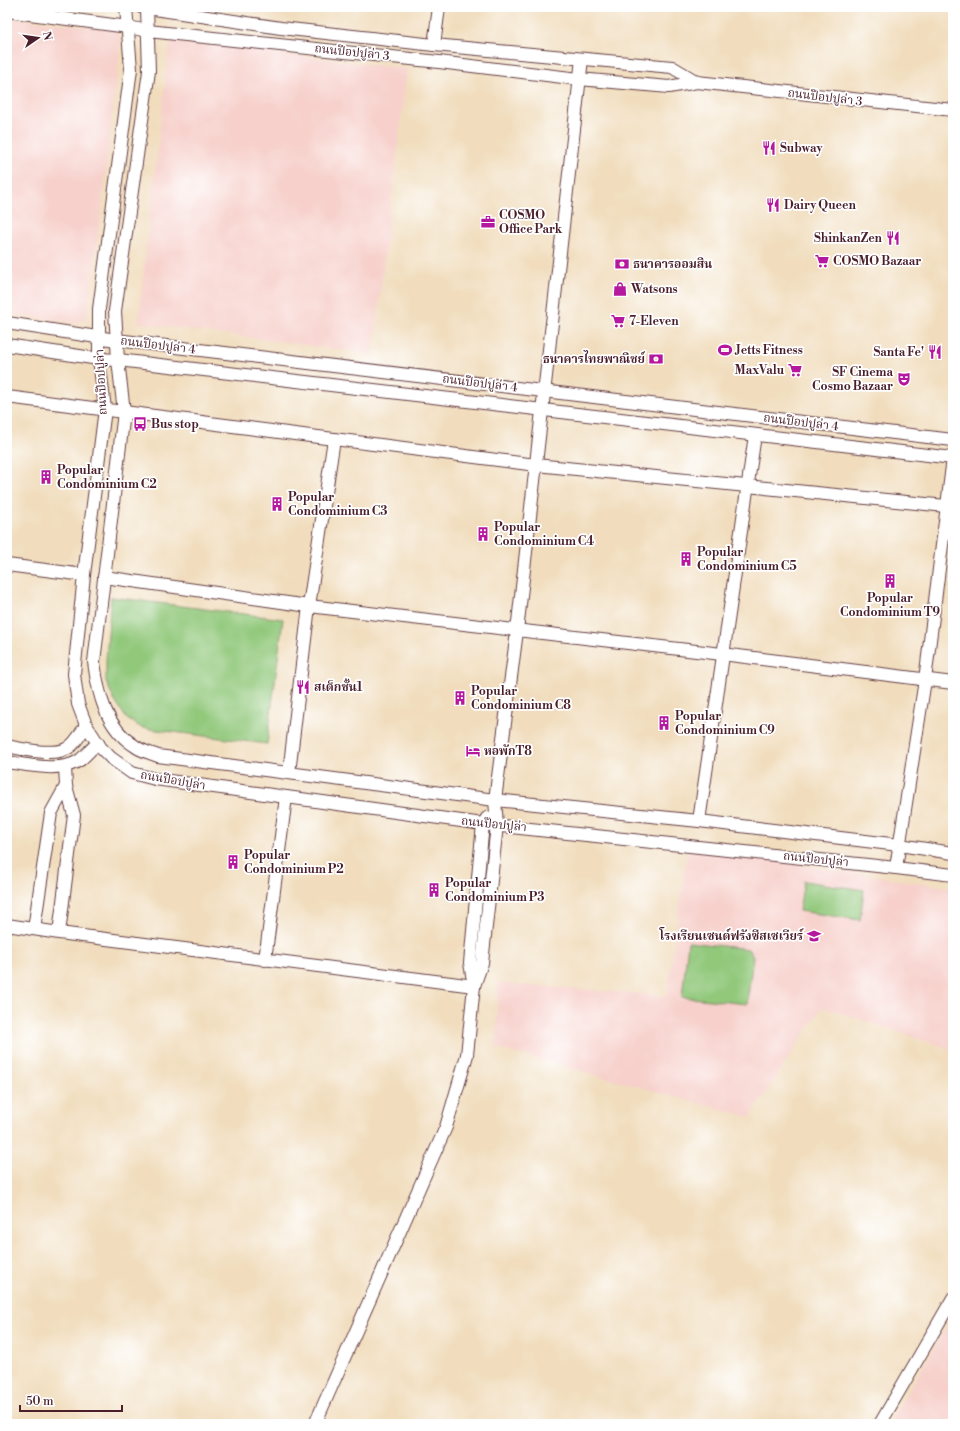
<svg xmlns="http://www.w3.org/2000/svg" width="960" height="1431" viewBox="0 0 960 1431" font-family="'Libre Bodoni','Noto Serif Thai',serif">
<rect width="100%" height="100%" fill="#fff"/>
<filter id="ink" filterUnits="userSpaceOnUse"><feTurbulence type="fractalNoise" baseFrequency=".025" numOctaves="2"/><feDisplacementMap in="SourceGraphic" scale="8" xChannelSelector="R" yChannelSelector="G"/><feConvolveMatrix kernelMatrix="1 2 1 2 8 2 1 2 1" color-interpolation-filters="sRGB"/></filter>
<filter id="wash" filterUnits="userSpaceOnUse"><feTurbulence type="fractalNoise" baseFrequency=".012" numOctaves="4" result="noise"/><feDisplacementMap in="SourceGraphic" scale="16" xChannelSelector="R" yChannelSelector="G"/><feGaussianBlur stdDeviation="0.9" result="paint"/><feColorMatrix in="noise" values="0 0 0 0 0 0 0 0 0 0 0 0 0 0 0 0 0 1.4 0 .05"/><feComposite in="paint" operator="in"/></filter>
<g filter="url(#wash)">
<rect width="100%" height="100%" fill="#f1ddbd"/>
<g fill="#f7d0cb">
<polygon points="7,17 113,30 121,37 101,215 87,316 79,323 7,314"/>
<polygon points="170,40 407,69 373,354 138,323"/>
<polygon points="688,848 953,888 953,1050 822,1007 750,1117 496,1048 498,983 667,996"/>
<polygon points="953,1316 953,1424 888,1424 945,1330"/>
</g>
<g fill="#91c87a" stroke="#6e7452">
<polygon points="111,597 283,619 267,744 142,728 127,719 114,700 106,681 106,660"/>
<polygon points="804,881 864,890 860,920 799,911"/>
<polygon points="688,942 748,949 753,957 747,1004 682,997"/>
</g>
</g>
<g filter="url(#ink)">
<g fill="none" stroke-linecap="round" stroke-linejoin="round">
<defs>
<g id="minor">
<polyline points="126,7 131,69 99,309 99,359 105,409 84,575 74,674 78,704 86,725 101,748 111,758 132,773 155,779 483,824 896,868 953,875"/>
<polyline points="141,7 281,28 434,45 672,67 697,82"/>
<path d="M147,7l2,64 -34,240 3,49 6,52 -30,250c4,32 12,66 41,84 6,5 16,7 23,10l337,44 204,21 200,24 54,8"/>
<polyline points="7,11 128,27 148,31 439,62 579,79 669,87 697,82 953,110"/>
<polyline points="434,45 439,7"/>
<polyline points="7,323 116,340 953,440"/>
<polyline points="7,345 99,359 118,360 953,458"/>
<polyline points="7,397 536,465 946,506"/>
<polyline points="7,565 84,575"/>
<polyline points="104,577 309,606 722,654 953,683"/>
<path d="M7,746c15,3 45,10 59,3 9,-4 15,-16 20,-24"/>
<path d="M7,762c21,3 55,11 73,-2 6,-5 12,-12 18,-17"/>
<polyline points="289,773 309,606 334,439"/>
<polyline points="699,821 755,435"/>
<polyline points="896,868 925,680 953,458"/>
<polyline points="7,925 59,933 474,986"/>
<polyline points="34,929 51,813 66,786"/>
<polyline points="59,933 74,815 66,786 65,767"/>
<polyline points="265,960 286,797"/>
<polyline points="474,986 482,963 497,825 495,800 517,631 582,59"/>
<polyline points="315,1424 446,1127 467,1055 474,986 470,963 483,824 487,818"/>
<polyline points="880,1424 953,1298"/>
</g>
</defs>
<use href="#minor" stroke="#633c41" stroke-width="14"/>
<use href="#minor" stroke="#fff" stroke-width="12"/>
</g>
</g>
<defs>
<symbol id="restaurant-bare" viewBox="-9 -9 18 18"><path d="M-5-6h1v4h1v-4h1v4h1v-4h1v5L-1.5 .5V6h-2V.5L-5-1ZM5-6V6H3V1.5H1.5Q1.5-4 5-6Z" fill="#b5179e" stroke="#fff" stroke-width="2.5" paint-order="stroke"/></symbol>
<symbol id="office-bare" viewBox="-9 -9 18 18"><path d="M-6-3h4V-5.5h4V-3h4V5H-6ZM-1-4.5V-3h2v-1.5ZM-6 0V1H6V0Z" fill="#b5179e" stroke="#fff" stroke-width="2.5" paint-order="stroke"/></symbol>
<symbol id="supermarket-bare" viewBox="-9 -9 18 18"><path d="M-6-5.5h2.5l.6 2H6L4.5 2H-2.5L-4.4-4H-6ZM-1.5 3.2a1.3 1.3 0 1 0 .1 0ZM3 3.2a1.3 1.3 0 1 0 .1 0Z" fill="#b5179e" stroke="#fff" stroke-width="2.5" paint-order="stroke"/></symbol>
<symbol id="bank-bare" viewBox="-9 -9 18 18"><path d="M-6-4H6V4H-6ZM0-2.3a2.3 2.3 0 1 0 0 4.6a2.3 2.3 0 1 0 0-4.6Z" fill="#b5179e" stroke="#fff" stroke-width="2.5" paint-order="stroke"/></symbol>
<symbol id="shop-bare" viewBox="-9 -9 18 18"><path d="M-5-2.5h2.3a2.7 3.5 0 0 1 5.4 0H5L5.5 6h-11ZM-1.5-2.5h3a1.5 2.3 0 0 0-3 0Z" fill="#b5179e" stroke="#fff" stroke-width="2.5" paint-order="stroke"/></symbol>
<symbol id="stadium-bare" viewBox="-9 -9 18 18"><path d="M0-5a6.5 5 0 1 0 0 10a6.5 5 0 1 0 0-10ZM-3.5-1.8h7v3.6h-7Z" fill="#b5179e" stroke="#fff" stroke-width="2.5" paint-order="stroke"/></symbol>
<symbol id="theatre-bare" viewBox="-9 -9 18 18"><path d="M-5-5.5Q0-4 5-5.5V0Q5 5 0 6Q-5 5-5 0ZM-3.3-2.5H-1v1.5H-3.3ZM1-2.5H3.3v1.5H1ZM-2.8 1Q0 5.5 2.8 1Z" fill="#b5179e" stroke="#fff" stroke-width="2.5" paint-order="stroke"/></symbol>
<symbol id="bus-bare" viewBox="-9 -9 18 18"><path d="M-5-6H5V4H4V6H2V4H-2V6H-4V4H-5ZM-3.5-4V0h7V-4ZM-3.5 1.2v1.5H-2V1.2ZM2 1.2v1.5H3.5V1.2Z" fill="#b5179e" stroke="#fff" stroke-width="2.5" paint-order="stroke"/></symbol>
<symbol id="building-bare" viewBox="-9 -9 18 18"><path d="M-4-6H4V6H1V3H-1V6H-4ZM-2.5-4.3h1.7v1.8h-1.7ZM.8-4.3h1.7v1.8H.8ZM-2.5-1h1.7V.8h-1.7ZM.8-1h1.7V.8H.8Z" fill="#b5179e" stroke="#fff" stroke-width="2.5" paint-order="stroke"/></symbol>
<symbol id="hotel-bare" viewBox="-9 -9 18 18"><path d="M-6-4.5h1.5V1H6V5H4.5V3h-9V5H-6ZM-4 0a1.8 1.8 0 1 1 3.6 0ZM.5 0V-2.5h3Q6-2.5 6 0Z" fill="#b5179e" stroke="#fff" stroke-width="2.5" paint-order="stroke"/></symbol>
<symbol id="school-bare" viewBox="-9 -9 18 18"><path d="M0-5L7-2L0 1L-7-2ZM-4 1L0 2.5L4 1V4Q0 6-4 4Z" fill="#b5179e" stroke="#fff" stroke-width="2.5" paint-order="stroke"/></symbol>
</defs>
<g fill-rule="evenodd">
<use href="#restaurant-bare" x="759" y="138" width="20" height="20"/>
<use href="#restaurant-bare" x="763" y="195" width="20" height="20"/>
<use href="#office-bare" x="478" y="212" width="20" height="20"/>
<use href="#restaurant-bare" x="883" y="228" width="20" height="20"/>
<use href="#supermarket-bare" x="812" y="251" width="20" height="20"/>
<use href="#bank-bare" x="612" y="254" width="20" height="20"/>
<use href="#shop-bare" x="610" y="279" width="20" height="20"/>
<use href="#supermarket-bare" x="608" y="311" width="20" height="20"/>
<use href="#stadium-bare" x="715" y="340" width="20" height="20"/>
<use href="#restaurant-bare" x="925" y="342" width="20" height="20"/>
<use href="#bank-bare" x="646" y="349" width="20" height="20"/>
<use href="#supermarket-bare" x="785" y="360" width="20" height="20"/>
<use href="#theatre-bare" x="894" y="369" width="20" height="20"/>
<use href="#bus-bare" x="130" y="414" width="20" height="20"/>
<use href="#building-bare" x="36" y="467" width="20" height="20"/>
<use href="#building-bare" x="267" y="494" width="20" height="20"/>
<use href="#building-bare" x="473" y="524" width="20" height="20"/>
<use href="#building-bare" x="676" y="549" width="20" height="20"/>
<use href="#building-bare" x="880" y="571" width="20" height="20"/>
<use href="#restaurant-bare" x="293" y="677" width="20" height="20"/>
<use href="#building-bare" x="450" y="688" width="20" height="20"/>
<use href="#building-bare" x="654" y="713" width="20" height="20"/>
<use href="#hotel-bare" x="463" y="741" width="20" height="20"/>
<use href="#building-bare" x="223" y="852" width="20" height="20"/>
<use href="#building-bare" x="424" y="880" width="20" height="20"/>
<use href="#school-bare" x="804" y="926" width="20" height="20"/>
</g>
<g text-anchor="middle" stroke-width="3.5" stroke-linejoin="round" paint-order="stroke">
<g font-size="12" fill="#4a1f2b" stroke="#fff">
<text transform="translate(352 52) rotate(6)" y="4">ถนนป๊อปปูล่า 3</text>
<text transform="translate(825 97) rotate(7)" y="4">ถนนป๊อปปูล่า 3</text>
<text transform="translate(158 345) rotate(7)" y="4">ถนนป๊อปปูล่า 4</text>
<text transform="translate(101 382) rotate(-93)" y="4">ถนนป๊อปปูล่า</text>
<text transform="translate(480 383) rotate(7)" y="4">ถนนป๊อปปูล่า 4</text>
<text transform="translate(801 422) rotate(7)" y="4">ถนนป๊อปปูล่า 4</text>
<text transform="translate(173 780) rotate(10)" y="4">ถนนป๊อปปูล่า</text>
<text transform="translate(494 824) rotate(6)" y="4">ถนนป๊อปปูล่า</text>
<text transform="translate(816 859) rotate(6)" y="4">ถนนป๊อปปูล่า</text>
</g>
<g font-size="12" font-weight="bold" fill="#4a1f2b" stroke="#fff" text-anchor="start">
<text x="780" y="152">Subway</text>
<text x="784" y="209">Dairy Queen</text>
<text x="499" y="219">COSMO<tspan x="499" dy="14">Office Park</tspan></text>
<text x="882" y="242" text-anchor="end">ShinkanZen</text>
<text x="833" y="265">COSMO Bazaar</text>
<text x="633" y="268">ธนาคารออมสิน</text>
<text x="631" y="293">Watsons</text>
<text x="629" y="325">7-Eleven</text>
<text x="736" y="354">Jetts Fitness</text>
<text x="924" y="356" text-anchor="end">Santa Fe'</text>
<text x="645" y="363" text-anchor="end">ธนาคารไทยพาณิชย์</text>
<text x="784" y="374" text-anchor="end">MaxValu</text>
<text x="893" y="376" text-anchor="end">SF Cinema<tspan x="893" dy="14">Cosmo Bazaar</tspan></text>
<text x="151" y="428">Bus stop</text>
<text x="57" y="474">Popular<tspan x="57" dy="14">Condominium C2</tspan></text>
<text x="288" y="501">Popular<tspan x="288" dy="14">Condominium C3</tspan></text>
<text x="494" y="531">Popular<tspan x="494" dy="14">Condominium C4</tspan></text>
<text x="697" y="556">Popular<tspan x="697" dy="14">Condominium C5</tspan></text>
<text x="890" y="602" text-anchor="middle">Popular<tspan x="890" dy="14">Condominium T9</tspan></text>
<text x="314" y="691">สเต็กชั้น1</text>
<text x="471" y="695">Popular<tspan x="471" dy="14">Condominium C8</tspan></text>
<text x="675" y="720">Popular<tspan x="675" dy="14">Condominium C9</tspan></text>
<text x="484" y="755">หอพักT8</text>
<text x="244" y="859">Popular<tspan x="244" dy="14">Condominium P2</tspan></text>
<text x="445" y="887">Popular<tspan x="445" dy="14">Condominium P3</tspan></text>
<text x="803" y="940" text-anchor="end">โรงเรียนเซนต์ฟรังซีสเซเวียร์</text>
</g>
</g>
<rect width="960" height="1431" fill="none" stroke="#fff" stroke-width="24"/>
<g transform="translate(38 38) rotate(77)" stroke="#ffffff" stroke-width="3" paint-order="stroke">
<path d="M0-3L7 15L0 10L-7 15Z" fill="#4a1f2b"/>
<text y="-6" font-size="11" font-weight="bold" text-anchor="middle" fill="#4a1f2b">N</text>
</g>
<path d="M20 1405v6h102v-6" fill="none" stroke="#4a1f2b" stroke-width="2"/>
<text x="26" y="1405" font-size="12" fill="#4a1f2b" stroke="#ffffff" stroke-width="3" paint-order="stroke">50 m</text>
</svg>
